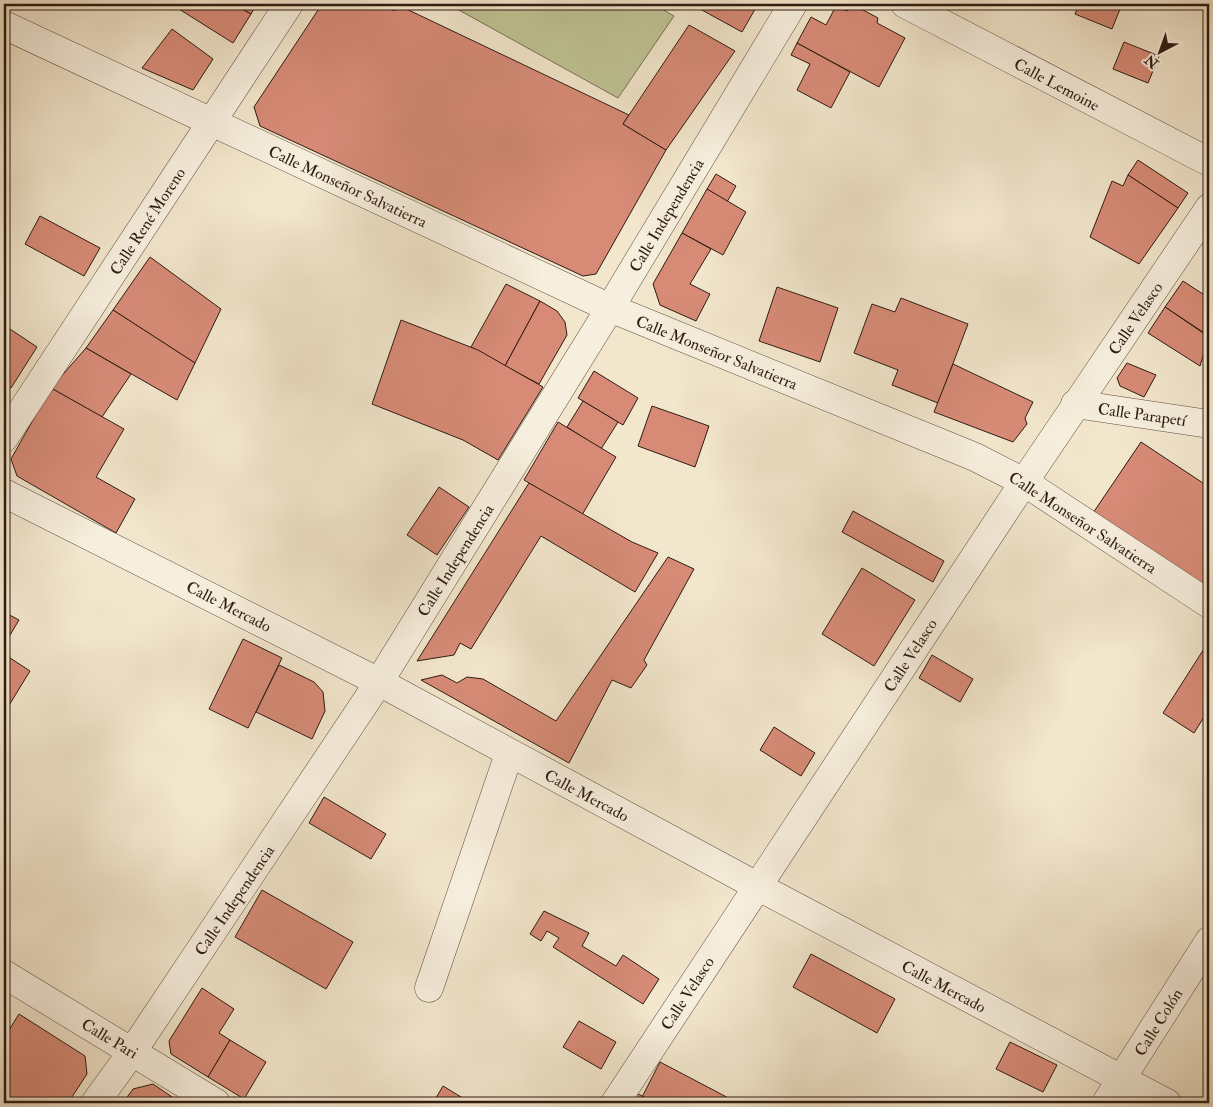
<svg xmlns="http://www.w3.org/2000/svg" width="1213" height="1107" viewBox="0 0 1213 1107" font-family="'IM FELL Double Pica',serif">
<rect width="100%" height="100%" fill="#f2e6cc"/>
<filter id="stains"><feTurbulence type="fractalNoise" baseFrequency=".004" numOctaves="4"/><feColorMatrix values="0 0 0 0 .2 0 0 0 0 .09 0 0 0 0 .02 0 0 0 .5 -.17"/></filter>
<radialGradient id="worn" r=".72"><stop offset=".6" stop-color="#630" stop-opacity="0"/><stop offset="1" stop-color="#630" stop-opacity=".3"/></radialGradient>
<polygon fill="#bfc394" stroke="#776f53" points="448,4 653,4 674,16 618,98"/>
<g fill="#d78b77" stroke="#2f1b12">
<polygon points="171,4 234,4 251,14 233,43"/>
<polygon points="234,4 257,4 251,14"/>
<polygon points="322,4 385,4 394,11 398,5 629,115 623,124 666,150 596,274 583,276 260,126 254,107"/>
<polygon points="691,4 758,4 742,32"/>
<polygon points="852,4 878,18 877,23 905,38 879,87 797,43 811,17 826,25 836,6 847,11"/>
<polygon points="1079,4 1122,4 1112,29 1075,14"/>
<polygon points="689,25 735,51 666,150 623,124"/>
<polygon points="172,29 213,59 193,90 142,68"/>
<polygon points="1124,42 1159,56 1148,83 1113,69"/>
<polygon points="797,43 850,72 831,108 797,90 810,64 791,55"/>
<polygon points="1138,160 1188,193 1178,208 1128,175"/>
<polygon points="716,174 736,186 727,202 707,189"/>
<polygon points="1128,175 1178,208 1139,264 1090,237 1112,181 1123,186"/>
<polygon points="707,189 746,212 723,255 682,233"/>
<polygon points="40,216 100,248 84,276 25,244"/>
<polygon points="682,233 711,249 690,284 710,294 696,321 660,305 653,284"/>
<polygon points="150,257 221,309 195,363 113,310"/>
<polygon points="1183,281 1209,298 1209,323 1203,332 1165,307"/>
<polygon points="506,284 540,301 505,366 471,347"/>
<polygon points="777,287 838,308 820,362 759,341"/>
<polygon points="901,298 968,324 938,403 892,385 898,370 854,353 872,304 895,312"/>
<polygon points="540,301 557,311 565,322 567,335 539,384 505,366"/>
<polygon points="1165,307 1209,337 1200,366 1148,333"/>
<polygon points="113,310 195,363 177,400 86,348"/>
<polygon points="401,320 478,350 543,387 498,460 463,440 372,404"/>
<polygon points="4,325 37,347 11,388 4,383"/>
<polygon points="86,348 131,374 102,417 51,388"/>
<polygon points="1127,363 1156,375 1144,397 1120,386 1117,378"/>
<polygon points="953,364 1033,402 1025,418 1027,424 1013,442 934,412"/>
<polygon points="594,371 638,398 623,425 578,398"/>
<polygon points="51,388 124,429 96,477 135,499 116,533 17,476 11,459"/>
<polygon points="583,401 618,422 601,449 567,427"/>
<polygon points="652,406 709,426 695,467 638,446"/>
<polygon points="558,422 616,457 582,515 524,480"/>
<polygon points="1141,442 1209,487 1209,592 1091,516"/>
<polygon points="529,483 632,542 658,553 635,592 541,536 471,649 460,643 454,655 417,661"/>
<polygon points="439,487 469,507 437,555 407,535"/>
<polygon points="853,511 944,561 933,582 842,532"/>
<polygon points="668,557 694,569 644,660 647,665 631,688 612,680 569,763 421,680 442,675 457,683 467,677 483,679 556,721"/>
<polygon points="862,568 915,600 874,666 822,634"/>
<polygon points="4,612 19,620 4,645"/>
<polygon points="243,639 282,658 248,728 209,709"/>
<polygon points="1209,641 1209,709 1194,733 1163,713"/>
<polygon points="4,654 30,671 8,707 4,705"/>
<polygon points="932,655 973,679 960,702 919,678"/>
<polygon points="279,665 314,682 323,692 325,711 312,739 256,712"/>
<polygon points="774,727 815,753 801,776 760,750"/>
<polygon points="324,797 386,834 371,859 309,823"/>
<polygon points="262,890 353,942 326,989 235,937"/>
<polygon points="544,911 589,933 582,946 616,966 623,955 659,979 643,1004 553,947 559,938 547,931 541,941 530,934"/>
<polygon points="811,954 895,999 877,1033 793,987"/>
<polygon points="202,988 234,1009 219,1033 230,1040 208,1077 171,1054 169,1041"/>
<polygon points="19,1014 85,1056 87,1074 68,1103 4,1103 4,1038"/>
<polygon points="579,1021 616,1042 601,1069 563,1047"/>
<polygon points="230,1040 266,1062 244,1099 208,1077"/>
<polygon points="1010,1042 1057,1065 1043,1092 996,1069"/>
<polygon points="660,1062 738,1103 655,1103 642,1097"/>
<polygon points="153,1084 181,1103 123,1103 133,1089"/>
<polygon points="443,1086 471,1103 433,1103"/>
<polygon points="629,1089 655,1103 621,1103"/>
</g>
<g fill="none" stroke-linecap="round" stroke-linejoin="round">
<defs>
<g id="minor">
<polyline points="905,4 1209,162"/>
<polyline points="4,25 610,308 975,457 1024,482 1209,604"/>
<polyline points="1075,404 1209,424"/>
<polyline points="4,438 289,4"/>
<polyline points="4,493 379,682 757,886 1167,1103"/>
<polyline points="4,974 216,1103"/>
<polyline points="429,988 509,754"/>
<polyline points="95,1103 132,1052 379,682 610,308 793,4"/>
<polyline points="615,1103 1024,482 1209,208"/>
<polyline points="1106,1103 1209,941"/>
</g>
</defs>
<use href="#minor" stroke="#604e40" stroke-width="29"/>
<use href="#minor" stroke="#f7efde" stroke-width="28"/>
</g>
<g text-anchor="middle" stroke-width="4" stroke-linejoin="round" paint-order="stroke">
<g font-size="16" fill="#2f1b12" stroke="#f7efde">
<text transform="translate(1057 84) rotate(28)" y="6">Calle Lemoine</text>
<text transform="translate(348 186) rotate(25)" y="6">Calle Monseñor Salvatierra</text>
<text transform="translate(666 215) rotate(-59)" y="6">Calle Independencia</text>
<text transform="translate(147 221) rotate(-57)" y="6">Calle René Moreno</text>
<text transform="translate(1135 318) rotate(-56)" y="6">Calle Velasco</text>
<text transform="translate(717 352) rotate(22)" y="6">Calle Monseñor Salvatierra</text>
<text transform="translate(1142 414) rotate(8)" y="6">Calle Parapetí</text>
<text transform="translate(1083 522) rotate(33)" y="6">Calle Monseñor Salvatierra</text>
<text transform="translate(455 560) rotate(-58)" y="6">Calle Independencia</text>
<text transform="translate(229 606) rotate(27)" y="6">Calle Mercado</text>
<text transform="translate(910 655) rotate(-57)" y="6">Calle Velasco</text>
<text transform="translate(587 795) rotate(28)" y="6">Calle Mercado</text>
<text transform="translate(234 900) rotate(-56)" y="6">Calle Independencia</text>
<text transform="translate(944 986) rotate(28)" y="6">Calle Mercado</text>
<text transform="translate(687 993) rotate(-57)" y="6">Calle Velasco</text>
<text transform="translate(1158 1022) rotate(-58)" y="6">Calle Colón</text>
<text transform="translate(110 1038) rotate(31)" y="6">Calle Pari</text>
</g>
</g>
<rect width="1213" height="1107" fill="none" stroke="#f2e6cc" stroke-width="20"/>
<rect x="5" y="5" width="1203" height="1097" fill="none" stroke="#2f1b12" stroke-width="2.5"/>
<rect x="10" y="10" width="1193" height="1087" fill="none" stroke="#2f1b12"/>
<g transform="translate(1160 52) rotate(221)" stroke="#f7efde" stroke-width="4" paint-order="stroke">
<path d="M0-4L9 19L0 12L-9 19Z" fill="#2f1b12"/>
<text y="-8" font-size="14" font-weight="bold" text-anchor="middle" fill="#2f1b12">N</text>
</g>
<rect width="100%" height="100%" filter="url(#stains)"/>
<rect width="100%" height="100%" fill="url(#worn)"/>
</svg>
